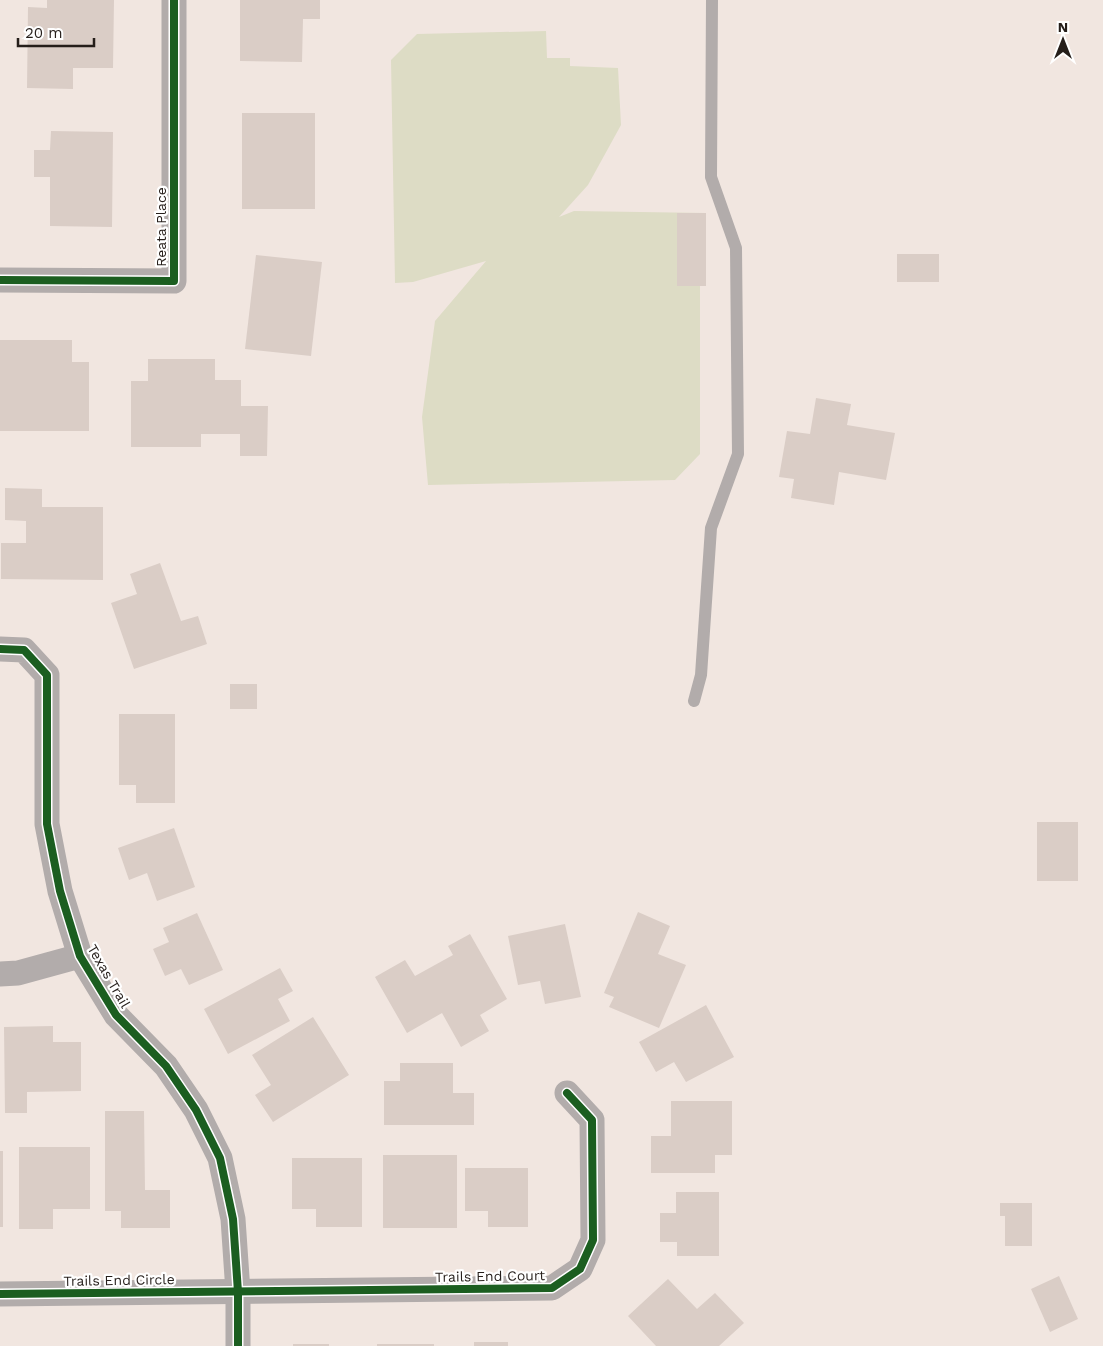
<svg xmlns="http://www.w3.org/2000/svg" width="1103" height="1346" viewBox="0 0 1103 1346" font-family="'Work Sans',sans-serif">
<rect width="100%" height="100%" fill="#f1e6e0"/>
<polygon fill="#dddcc5" points="546,31 547,58 570,58 570,66 618,68 621,125 588,185 559,217 574,211 706,213 706,286 700,286 700,454 675,480 428,485 422,417 435,321 486,261 413,282 395,283 391,60 417,34"/>
<g fill="#dacdc6">
<polygon points="47,0 114,0 113,68 73,68 73,89 27,88 28,7 47,8"/>
<polygon points="240,0 320,0 320,19 303,19 302,62 240,61"/>
<rect x="242" y="113" width="73" height="96"/>
<polygon points="51,131 113,132 112,227 50,226 50,177 34,177 34,150 50,150"/>
<rect x="677" y="213" width="29" height="73"/>
<rect x="897" y="254" width="42" height="28"/>
<polygon points="256,255 322,262 311,356 245,349"/>
<polygon points="0,340 72,340 72,362 89,362 89,431 0,431"/>
<polygon points="148,359 215,359 215,380 241,380 241,406 268,406 267,456 240,456 240,434 201,434 201,447 131,447 131,381 148,381"/>
<polygon points="816,398 851,404 847,425 895,433 886,480 839,472 834,505 791,498 794,479 779,477 787,431 810,434"/>
<polygon points="5,488 42,489 42,507 103,507 103,580 1,579 1,543 26,543 26,521 5,520"/>
<polygon points="160,563 181,621 198,616 207,644 134,669 111,603 137,594 130,574"/>
<rect x="230" y="684" width="27" height="25"/>
<polygon points="119,714 175,714 175,803 136,803 136,785 119,785"/>
<rect x="1037" y="822" width="41" height="59"/>
<polygon points="174,828 195,887 157,901 147,873 129,880 118,848"/>
<polygon points="638,912 670,926 658,954 686,965 659,1028 609,1007 614,997 604,993"/>
<polygon points="197,913 223,970 189,985 181,969 165,976 153,949 169,942 163,928"/>
<polygon points="565,924 581,997 545,1004 540,981 518,985 508,936"/>
<polygon points="470,934 507,999 480,1015 489,1031 461,1047 442,1013 407,1033 375,977 405,960 415,976 453,955 448,946"/>
<polygon points="280,968 293,991 278,999 290,1021 228,1054 204,1009"/>
<polygon points="706,1005 734,1057 686,1082 674,1062 656,1072 639,1042"/>
<polygon points="313,1017 349,1075 273,1122 255,1095 271,1085 252,1055"/>
<polygon points="53,1026 53,1042 81,1042 81,1091 27,1092 27,1113 5,1113 4,1027"/>
<polygon points="400,1063 453,1063 453,1093 474,1093 474,1125 384,1125 384,1081 400,1081"/>
<polygon points="671,1101 732,1101 732,1155 715,1155 715,1173 651,1173 651,1136 671,1136"/>
<polygon points="105,1111 144,1111 145,1190 170,1190 170,1228 121,1228 121,1211 105,1211"/>
<polygon points="19,1147 90,1147 90,1209 53,1209 53,1229 19,1229"/>
<rect x="0" y="1151" width="3" height="76"/>
<rect x="383" y="1155" width="74" height="73"/>
<polygon points="292,1158 362,1158 362,1227 316,1227 316,1209 292,1209"/>
<polygon points="465,1168 528,1168 528,1227 488,1227 488,1211 465,1211"/>
<polygon points="676,1192 719,1192 719,1256 677,1256 677,1242 660,1242 660,1213 676,1213"/>
<polygon points="1000,1203 1032,1203 1032,1246 1005,1246 1005,1216 1000,1216"/>
<polygon points="1059,1276 1078,1319 1050,1332 1031,1289"/>
<polygon points="668,1279 697,1309 715,1293 744,1323 719,1346 656,1346 628,1316"/>
<rect x="474" y="1342" width="34" height="4"/>
<rect x="293" y="1344" width="36" height="2"/>
<rect x="377" y="1344" width="57" height="2"/>
</g>
<g fill="none" stroke-linecap="round" stroke-linejoin="round">
<polyline stroke="#b2acab" stroke-width="12" points="694,701 701,675 711,528 738,454 736,248 711,177 712,0"/>
<g stroke="#b2acab" stroke-width="25">
<polyline points="0,280 174,281 174,0"/>
<polyline points="0,649 24,650 47,675 47,824 60,891 80,956 116,1015 166,1066 196,1110 220,1158 233,1219 238,1292 238,1346"/>
<polyline points="0,974 18,973 80,956"/>
<polyline points="0,1294 552,1288 580,1269 593,1240 592,1120 567,1093"/>
</g>
<defs>
<g id="cycleway">
<polyline points="0,280 174,281 174,0"/>
<polyline points="0,649 24,650 47,675 47,824 60,891 80,956 116,1015 166,1066 196,1110 220,1158 233,1219 238,1292 238,1346"/>
<polyline points="0,1294 552,1288 580,1269 593,1240 592,1120 567,1093"/>
</g>
</defs>
<use href="#cycleway" stroke="#fff" stroke-width="11"/>
<use href="#cycleway" stroke="#1b5e20" stroke-width="8"/>
</g>
<g text-anchor="middle" stroke-width="4.5" stroke-linejoin="round" paint-order="stroke">
<g font-size="14" fill="#251e1a" stroke="#fff">
<text transform="translate(161 227) rotate(-90)" y="5">Reata Place</text>
<text transform="translate(109 976) rotate(60)" y="5">Texas Trail</text>
<text transform="translate(490 1276) rotate(-1)" y="5">Trails End Court</text>
<text transform="translate(119 1280) rotate(-1)" y="5">Trails End Circle</text>
</g>
</g>
<g transform="translate(1063 40)" stroke="#ffffff" stroke-width="4" paint-order="stroke">
<path d="M0-4L9 19L0 12L-9 19Z" fill="#251e1a"/>
<text y="-8" font-size="14" font-weight="bold" text-anchor="middle" fill="#251e1a">N</text>
</g>
<path d="M18 38v8h76v-8" fill="none" stroke="#251e1a" stroke-width="2.5"/>
<text x="25" y="38" font-size="15" fill="#251e1a" stroke="#ffffff" stroke-width="4" paint-order="stroke">20 m</text>
</svg>
